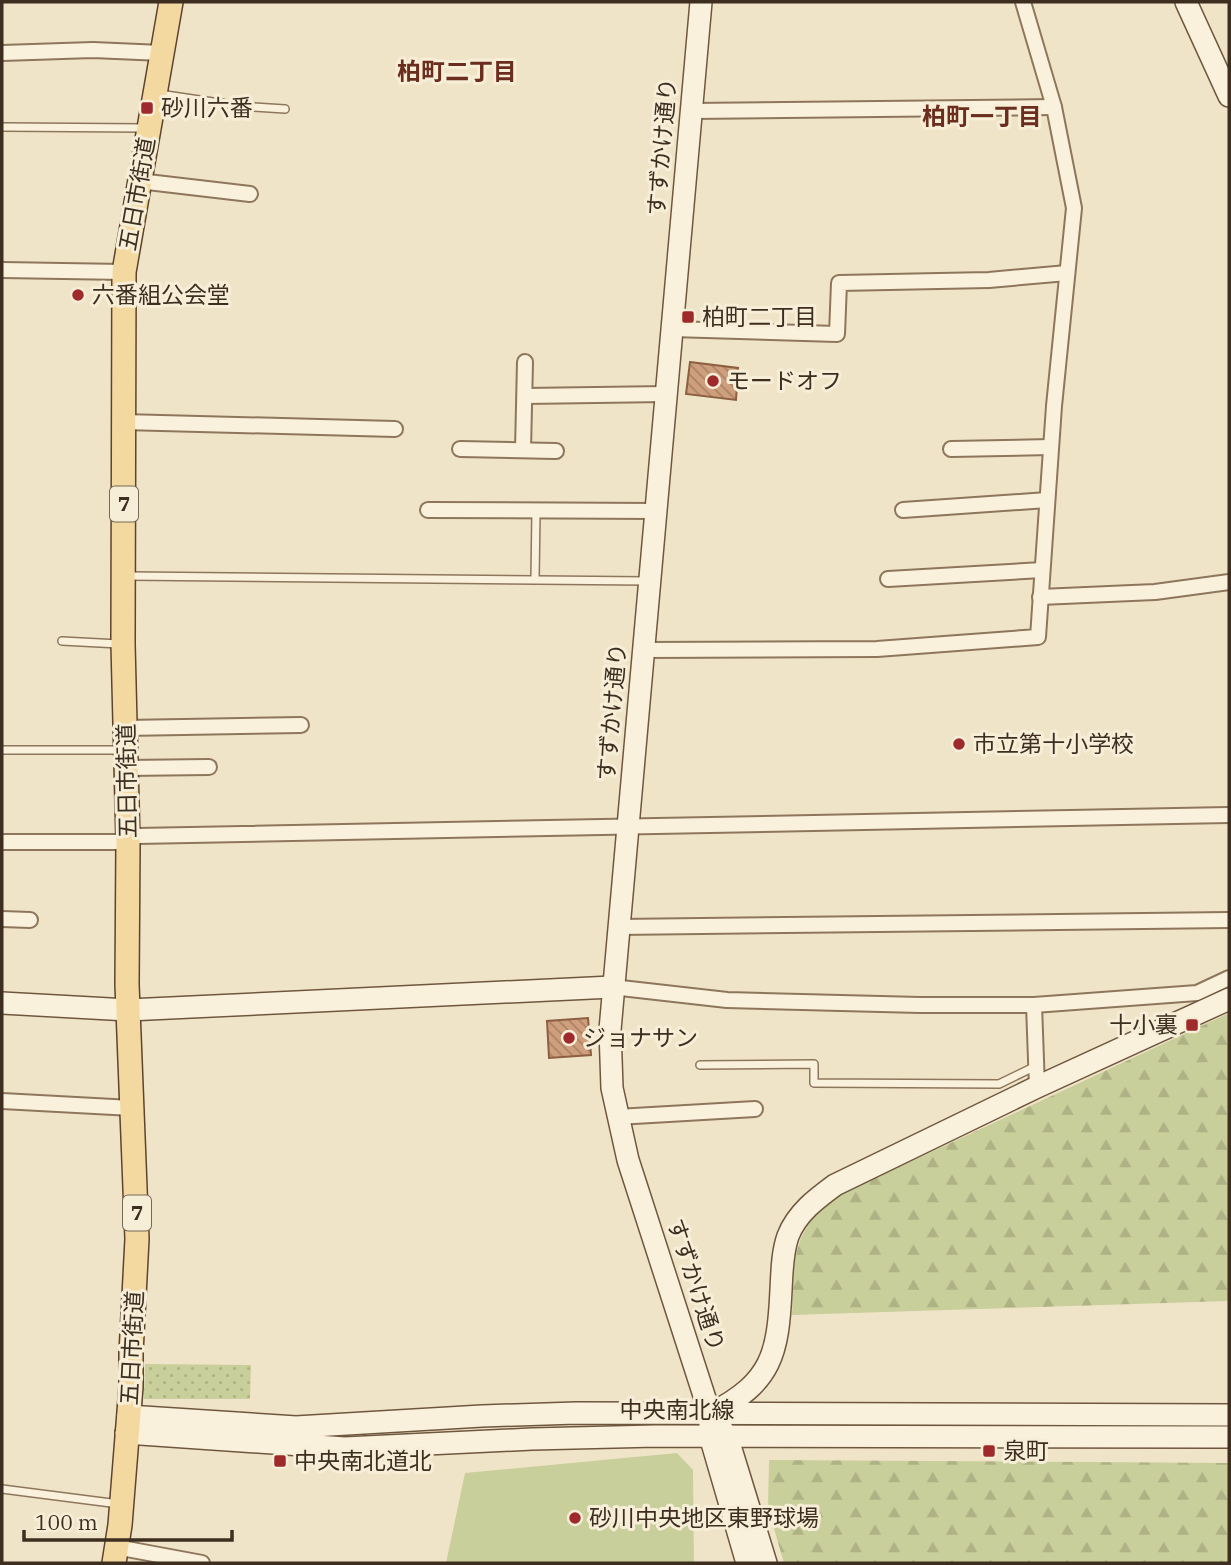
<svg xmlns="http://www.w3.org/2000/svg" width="1231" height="1565" viewBox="0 0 1231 1565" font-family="'IBM Plex Serif','Noto Sans JP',serif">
<defs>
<pattern id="grass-dots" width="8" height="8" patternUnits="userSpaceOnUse" patternTransform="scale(1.75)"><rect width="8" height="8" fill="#c9cf9b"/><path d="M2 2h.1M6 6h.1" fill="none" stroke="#aeb285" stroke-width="1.8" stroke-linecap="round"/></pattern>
<pattern id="forest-firs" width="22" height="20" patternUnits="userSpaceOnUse" patternTransform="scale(1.75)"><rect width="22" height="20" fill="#c9cf9b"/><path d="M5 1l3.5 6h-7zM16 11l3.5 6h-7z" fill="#aeb285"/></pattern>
<pattern id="building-back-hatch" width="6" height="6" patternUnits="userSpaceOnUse" patternTransform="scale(1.75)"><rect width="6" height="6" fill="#cf9f7d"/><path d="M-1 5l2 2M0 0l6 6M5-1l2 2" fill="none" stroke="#a98266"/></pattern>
</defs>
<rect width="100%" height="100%" fill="#f0e4c8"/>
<polygon fill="url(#grass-dots)" points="145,1364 251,1365 250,1399 144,1399"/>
<g fill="url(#forest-firs)">
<path d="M1229,1013v288l-437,14c3,-55 -3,-82 45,-119z"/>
<polygon points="769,1460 1229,1463 1229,1563 784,1563 768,1508"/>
</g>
<polygon fill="#c9cf9b" points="677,1453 693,1470 694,1563 446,1563 465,1473"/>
<g fill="url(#building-back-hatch)" stroke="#8d5f41" stroke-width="2">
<polygon points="690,362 738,368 736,400 686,394"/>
<polygon points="588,1018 591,1055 549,1058 547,1021"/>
</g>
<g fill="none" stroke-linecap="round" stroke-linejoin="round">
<defs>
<g id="lane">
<polyline points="159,94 240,106 285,109"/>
<polyline points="2,127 145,128"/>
<polyline points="128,576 648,581"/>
<polyline points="535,579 536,511"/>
<polyline points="62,641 119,644"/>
<polyline points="2,750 124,750"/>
<polyline points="700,1065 814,1064 814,1083 999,1084 1036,1066"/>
<polyline points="2,1489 119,1504"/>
</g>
<g id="street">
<polyline points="2,53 93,50 162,53"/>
<polyline points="691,111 1054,107"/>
<polyline points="139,181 250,194"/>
<polyline points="2,270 124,272"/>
<polyline points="672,329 837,334 839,283 989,280 1067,273"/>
<polyline points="525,396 666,394"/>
<polyline points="123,422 395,429"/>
<polyline points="460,449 556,451"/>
<polyline points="951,449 1051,447"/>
<polyline points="523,450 525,362"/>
<polyline points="428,510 656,511"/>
<polyline points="903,510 1047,500"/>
<polyline points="888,579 1042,570"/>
<polyline points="1040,597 1155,592 1229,582"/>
<polyline points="644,650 877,649 1038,637 1054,406 1074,208 1054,107 1023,2"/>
<polyline points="125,728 301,725"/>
<polyline points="126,768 209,767"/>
<polyline points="2,842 128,842 137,836 1229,815"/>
<polyline points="2,919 30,920"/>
<polyline points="618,927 1229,920"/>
<polyline points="612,987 727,1000 920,1005 1034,1005 1197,993 1229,978"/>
<polyline points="1034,1005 1037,1087"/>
<polyline points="2,1101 132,1108"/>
<polyline points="617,1117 755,1109"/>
<polyline points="116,1547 202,1563"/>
</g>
<g id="secondary">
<polyline points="701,2 610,1030 612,1088 628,1160 710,1414 710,1436 747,1563"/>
<polyline points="1186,2 1229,96"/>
<polyline points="2,1003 128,1010 612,987"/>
<path d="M712,1413c60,-31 66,-59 69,-123 1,-18 1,-37 7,-54 9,-23 28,-37 47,-51l202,-98 192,-88"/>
<polyline points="128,1416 296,1427 482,1416 576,1413 1229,1415"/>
<polyline points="720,1427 727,1436 766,1563"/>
<polyline points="126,1433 345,1448 532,1439 656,1436 1229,1437"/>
</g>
<polyline id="primary" points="114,1563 120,1525 131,1387 131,1353 137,1239 127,984 128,842 123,644 124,272 171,2"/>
</defs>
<use href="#lane" stroke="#8d765c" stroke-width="10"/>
<use href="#street" stroke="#8d765c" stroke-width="18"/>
<use href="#secondary" stroke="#6f573f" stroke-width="24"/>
<use href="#primary" stroke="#5b4430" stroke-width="26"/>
<use href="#lane" stroke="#faf1dc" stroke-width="7"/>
<use href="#street" stroke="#faf1dc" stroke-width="14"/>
<use href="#secondary" stroke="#faf1dc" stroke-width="21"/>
<use href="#primary" stroke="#f3d9a0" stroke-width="23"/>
</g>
<g fill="#9e2a2b" stroke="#f7eed8" stroke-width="2.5">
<rect x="140" y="101" width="14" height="14" rx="3.5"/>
<circle cx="78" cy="295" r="7"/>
<rect x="681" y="310" width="14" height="14" rx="3.5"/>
<circle cx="713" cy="381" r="7"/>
<circle cx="959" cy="744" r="7"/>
<rect x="1185" y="1018" width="14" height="14" rx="3.5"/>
<circle cx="569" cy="1038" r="7"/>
<rect x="982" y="1444" width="14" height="14" rx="3.5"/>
<rect x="273" y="1454" width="14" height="14" rx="3.5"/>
<circle cx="575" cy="1518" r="7"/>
</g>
<g text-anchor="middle" stroke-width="6" stroke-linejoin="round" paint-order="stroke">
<g fill="#f7eed8" stroke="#756857" stroke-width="2">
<rect x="110" y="486.5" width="28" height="35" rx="5"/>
<rect x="123" y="1195.5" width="28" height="35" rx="5"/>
</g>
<g font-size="21" font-weight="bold" fill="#3d2e20">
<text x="124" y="511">7</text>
<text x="137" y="1220">7</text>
</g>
<g font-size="23" fill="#3d2e20" stroke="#f7eed8" text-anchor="start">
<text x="161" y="116">砂川六番</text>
<text x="92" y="303">六番組公会堂</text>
<text x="702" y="325">柏町二丁目</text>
<text x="727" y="389">モードオフ</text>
<text x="973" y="752">市立第十小学校</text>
<text x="1178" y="1033" text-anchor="end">十小裏</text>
<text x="583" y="1046">ジョナサン</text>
<text x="1003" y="1459">泉町</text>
<text x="294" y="1469">中央南北道北</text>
<text x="589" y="1526">砂川中央地区東野球場</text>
</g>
<g font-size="23" fill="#3d2e20" stroke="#f7eed8">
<text transform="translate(662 147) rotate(-85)" y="8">すずかけ通り</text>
<text transform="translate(137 194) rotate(-80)" y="8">五日市街道</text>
<text transform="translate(612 712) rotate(-85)" y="8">すずかけ通り</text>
<text transform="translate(127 781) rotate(-91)" y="8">五日市街道</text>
<text transform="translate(696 1285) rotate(72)" y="8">すずかけ通り</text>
<text transform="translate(132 1348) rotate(-87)" y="8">五日市街道</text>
<text x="677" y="1418">中央南北線</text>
</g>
<g font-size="24" font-weight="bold" fill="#6b2e1e" stroke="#f7eed8">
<text x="457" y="80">柏町二丁目</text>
<text x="982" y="125">柏町一丁目</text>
</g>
</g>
<rect width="1231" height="1565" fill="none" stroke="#3d2e20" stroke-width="7"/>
<path d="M24 1530v10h208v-10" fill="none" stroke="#3d2e20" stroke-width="3.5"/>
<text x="35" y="1530" font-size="21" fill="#3d2e20" stroke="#f7eed8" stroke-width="5" paint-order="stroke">100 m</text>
</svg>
